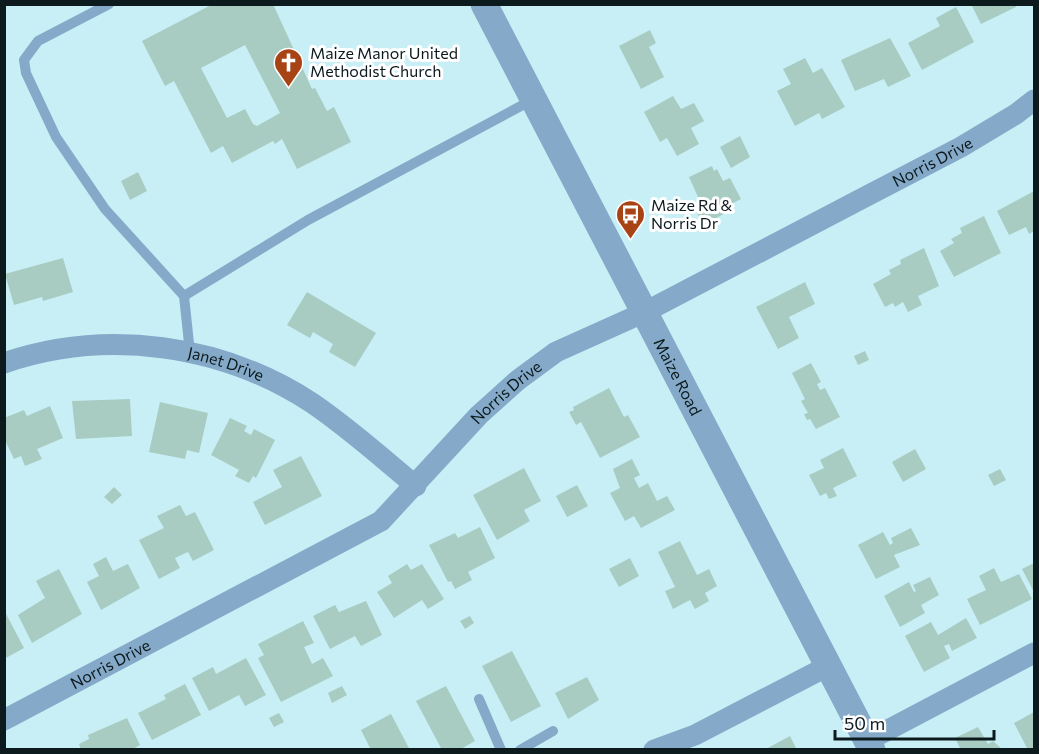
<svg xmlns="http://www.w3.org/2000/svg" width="1039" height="754" viewBox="0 0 1039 754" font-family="Commissioner,sans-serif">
<rect width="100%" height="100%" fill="#c8eff6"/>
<g fill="#a8ccc2" fill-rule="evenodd">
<path d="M213,4h60l39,85 3,-1 12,23 7,-4 17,35 -54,27 -15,-30 -7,5 -2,-3 -41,22 -9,-17 -12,7 -37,-72 -9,5 -23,-45zM245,45l35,68 -23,13 -4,-2 -8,-15 -18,9 -26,-50z"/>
<polygon points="971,4 1015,4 1016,7 981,24"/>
<polygon points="956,7 974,42 922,70 908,43 940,26 936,18"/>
<polygon points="650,30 656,43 649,47 664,77 641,89 619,46"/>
<polygon points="890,38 911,76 888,87 884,79 855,91 841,60"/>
<polygon points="805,58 813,73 822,68 845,107 822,119 819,113 795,126 777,91 791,84 783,69"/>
<polygon points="673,96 681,109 694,103 704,121 691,128 699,144 677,156 667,138 660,142 644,112"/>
<polygon points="740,136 750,157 731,168 720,147"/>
<polygon points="712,166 714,171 717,169 723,181 730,178 741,199 731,204 733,209 703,225 696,211 703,208 689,177"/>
<polygon points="138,172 147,191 130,200 121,181"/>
<polygon points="1034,191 1034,231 1029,234 1026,227 1009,235 997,211"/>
<polygon points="984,216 1001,253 954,277 940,251 954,243 951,239 962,233 960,228"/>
<polygon points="924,248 939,286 918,296 922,305 908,312 903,302 895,307 893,303 885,307 873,284 891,274 889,270 901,264 900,260"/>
<polygon points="63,258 73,292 43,301 42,297 14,305 5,274"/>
<polygon points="805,282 815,304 789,317 799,338 778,349 756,307"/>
<polygon points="307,292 376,333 355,367 329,352 333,344 313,332 310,338 287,325"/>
<polygon points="865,351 869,360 858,365 854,356"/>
<polygon points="811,363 821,382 817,384 820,390 825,388 840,417 816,429 810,419 807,420 804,414 808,413 801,401 805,399 792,373"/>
<polygon points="609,388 624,417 628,415 640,437 600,458 581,422 576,425 569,412 574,410 573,407"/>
<polygon points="130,399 132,436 76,439 72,401"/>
<polygon points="160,402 208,413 199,453 187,450 185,459 149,452"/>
<polygon points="50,406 63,438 37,449 42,459 25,466 21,456 14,459 4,438 4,418 24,410 27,416"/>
<polygon points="230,418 247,426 244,431 251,435 254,429 275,440 256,478 253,476 249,483 235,476 239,470 211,455"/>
<polygon points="843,448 857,476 833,488 837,496 829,499 826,493 820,496 809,475 824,468 820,460"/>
<polygon points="915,449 926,469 903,482 892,462"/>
<polygon points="301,456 322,496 265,525 253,502 282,487 273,470"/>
<polygon points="632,459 640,475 634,478 639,488 648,483 657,501 667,496 675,510 641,528 634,516 625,521 610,493 620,488 613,469"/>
<polygon points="524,468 541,501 524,510 530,521 497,540 473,495"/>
<polygon points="1000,469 1006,480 994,486 988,475"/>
<polygon points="577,485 588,506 567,517 556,496"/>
<polygon points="114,487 122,495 112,504 104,497"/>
<polygon points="180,505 186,516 195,512 214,550 193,561 188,552 175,558 180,568 159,579 139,540 164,528 157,516"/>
<polygon points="480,527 495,558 468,572 472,580 455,589 451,581 448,582 429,545 455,533 458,538"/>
<polygon points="911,528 920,545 894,555 900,567 876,579 858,545 883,532 890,545 893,543 891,538"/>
<polygon points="680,541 697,575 709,569 717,586 705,593 709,601 695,609 690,600 673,609 665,591 675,587 658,552"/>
<polygon points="106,557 113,571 128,564 140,588 101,610 87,582 99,576 93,564"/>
<polygon points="630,558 639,576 619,587 609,569"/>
<polygon points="1034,563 1034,592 1022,569"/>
<polygon points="407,564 411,570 422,564 444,599 428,609 422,600 394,618 377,592 392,583 388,576"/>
<polygon points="994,568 1001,582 1019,574 1032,599 980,625 967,599 986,590 979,576"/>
<polygon points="59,569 82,614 32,643 18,615 45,598 36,581"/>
<polygon points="930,577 939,595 921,605 925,613 900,627 884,596 909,582 914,592 916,591 913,585"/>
<polygon points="366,601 382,635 361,646 355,636 330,649 313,616 335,605 339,612"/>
<polygon points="4,610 24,648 4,659"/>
<polygon points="470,616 474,623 465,629 460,621"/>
<polygon points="966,618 977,638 952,651 949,644 944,646 950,658 924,672 905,636 931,622 938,635"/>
<polygon points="303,621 314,643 304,647 312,664 323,658 333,676 281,702 258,658 264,655 258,644"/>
<polygon points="512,651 541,706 511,722 482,666"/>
<polygon points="246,658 266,695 245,706 239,695 209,711 192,678 213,667 216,674"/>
<polygon points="587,677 599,700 568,719 555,693"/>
<polygon points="185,684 201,715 152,740 138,713 166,699 164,695"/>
<polygon points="342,686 347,695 332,703 328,693"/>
<polygon points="446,686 475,741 459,750 442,750 416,701"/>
<polygon points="1034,712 1034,750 1028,750 1014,723"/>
<polygon points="279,713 284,722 274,727 269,718"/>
<polygon points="391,714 410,750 371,750 361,730"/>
<polygon points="127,718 140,745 131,750 81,750 79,744 89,739 88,735"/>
<polygon points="978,727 988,744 993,741 1003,750 961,750 955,738"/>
<polygon points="790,736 797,750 764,750"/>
</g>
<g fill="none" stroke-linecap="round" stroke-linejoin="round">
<g stroke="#85aac9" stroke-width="10">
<polyline points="109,4 38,41 24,60 26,73 56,137 105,209 184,296 190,353"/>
<polyline points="184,296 308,220 534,99"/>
<polyline points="479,699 501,750"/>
<polyline points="520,750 553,731"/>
</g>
<g stroke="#85aac9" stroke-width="21">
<path id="s1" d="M4,363c102,-35 218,-19 308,40 37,25 70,55 104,83"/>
<path id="s2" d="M4,720l377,-199 98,-106 39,-35 38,-28 89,-40 218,-114 98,-51 55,-33 18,-14"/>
<polyline points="867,741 1034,653"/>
<polyline points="654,750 695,735 828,666"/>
</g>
<path stroke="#85aac9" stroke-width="27" id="s3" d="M484,4l388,746"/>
</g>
<defs>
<symbol id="church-pin" viewBox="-11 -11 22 30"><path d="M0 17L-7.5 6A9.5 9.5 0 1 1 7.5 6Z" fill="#a84316" stroke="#fff"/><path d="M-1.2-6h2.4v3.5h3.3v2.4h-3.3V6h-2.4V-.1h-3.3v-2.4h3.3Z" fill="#fff"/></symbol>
<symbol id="bus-pin" viewBox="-11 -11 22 30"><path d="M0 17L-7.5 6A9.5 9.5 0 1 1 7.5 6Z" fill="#a84316" stroke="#fff"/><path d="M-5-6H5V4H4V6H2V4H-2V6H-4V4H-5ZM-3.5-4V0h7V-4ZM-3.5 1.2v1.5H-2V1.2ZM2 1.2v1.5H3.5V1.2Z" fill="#fff"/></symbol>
</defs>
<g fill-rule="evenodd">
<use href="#church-pin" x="272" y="46" width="33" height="45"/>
<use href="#bus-pin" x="614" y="198" width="33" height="45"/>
</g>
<g text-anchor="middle" stroke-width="6" stroke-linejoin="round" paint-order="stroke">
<g font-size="16" fill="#0c1a1d" stroke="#fff" text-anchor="start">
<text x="310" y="59">Maize Manor United<tspan x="310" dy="18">Methodist Church</tspan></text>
<text x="651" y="211">Maize Rd &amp;<tspan x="651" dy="18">Norris Dr</tspan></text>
</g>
<g font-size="16" fill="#0c1a1d" stroke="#fff">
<text dy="6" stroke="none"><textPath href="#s2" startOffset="1092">Norris Drive</textPath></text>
<text dy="6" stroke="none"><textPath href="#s1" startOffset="226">Janet Drive</textPath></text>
<text dy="6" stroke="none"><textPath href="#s3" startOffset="420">Maize Road</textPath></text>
<text dy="6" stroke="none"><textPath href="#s2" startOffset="606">Norris Drive</textPath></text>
<text dy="6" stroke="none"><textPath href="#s2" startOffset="120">Norris Drive</textPath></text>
</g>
</g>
<rect width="1039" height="754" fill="none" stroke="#0c1a1d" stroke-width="12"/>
<path d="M835 730v9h159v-9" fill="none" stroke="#0c1a1d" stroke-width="3"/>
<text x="844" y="730" font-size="18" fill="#0c1a1d" stroke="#ffffff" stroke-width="4.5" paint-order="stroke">50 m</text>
</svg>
